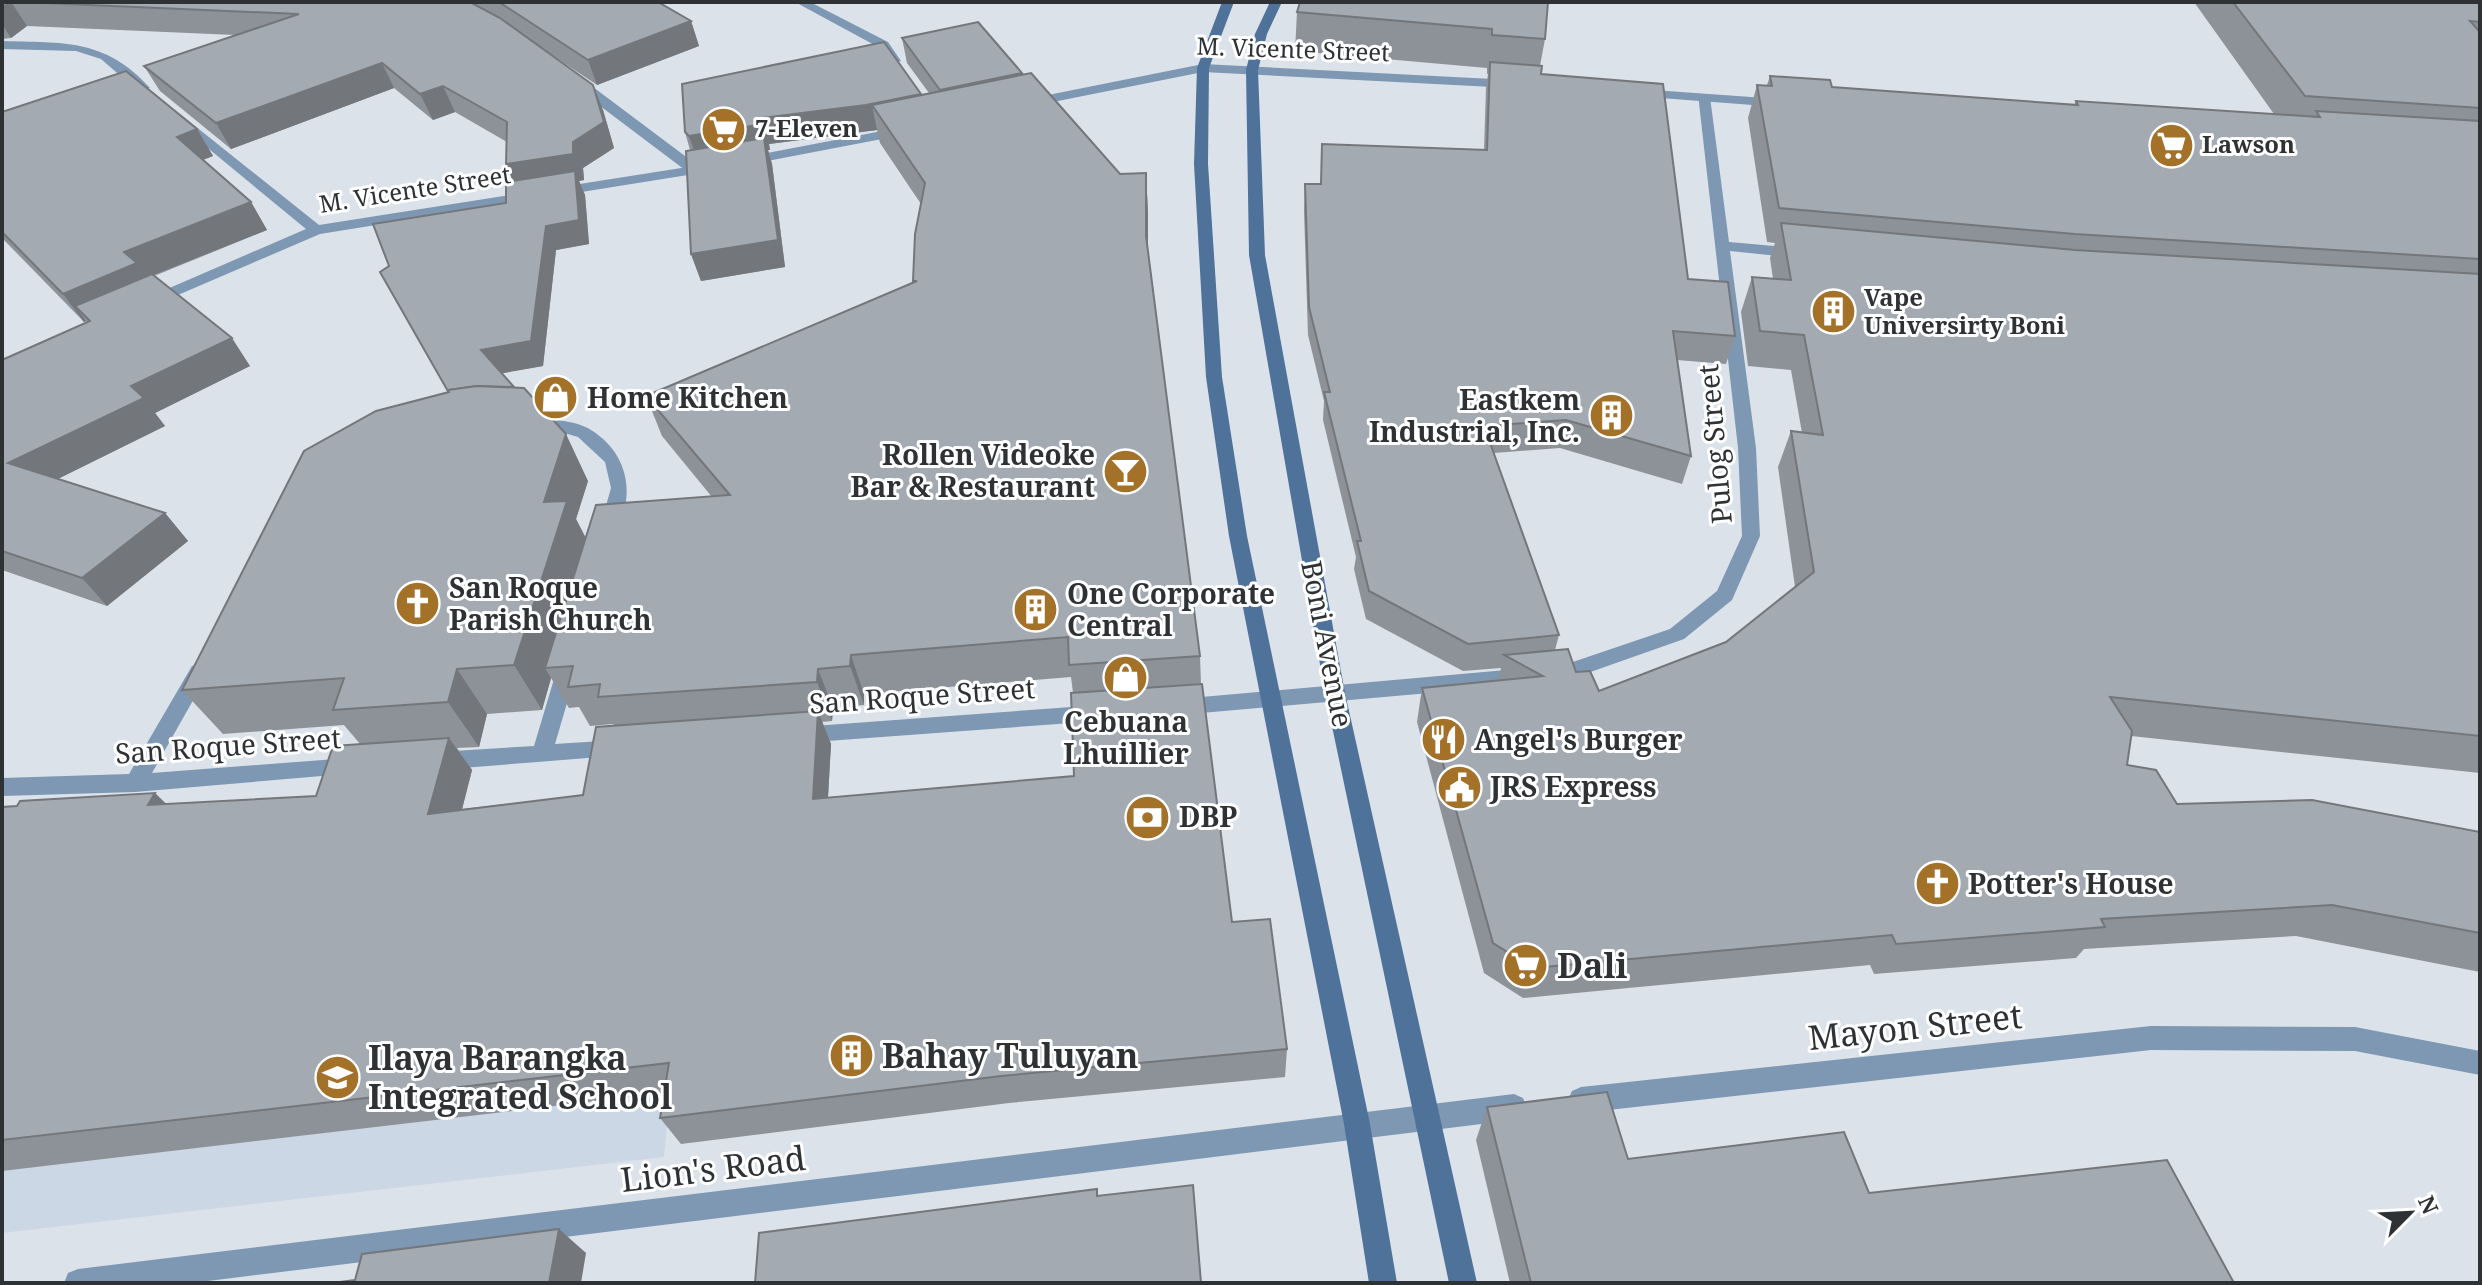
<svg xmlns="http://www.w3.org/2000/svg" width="2482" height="1285" viewBox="0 0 2482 1285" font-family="'Noto Serif',serif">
<rect width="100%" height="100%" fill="#dce2ea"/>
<polygon fill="#ccd7e5" points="684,957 664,1157 2,1233 2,999"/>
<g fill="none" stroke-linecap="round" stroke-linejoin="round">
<g fill="#7e97b2" fill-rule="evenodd">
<polygon points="795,2 810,2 888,42 901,61 891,64 880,48"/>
<path d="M2,41c61,2 103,-3 148,47l-12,3 -37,-32 -25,-8 -74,-2z"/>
<polygon points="1698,94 1710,97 1729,242 1798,248 1806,253 1798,258 1730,251 1756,448 1760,536 1732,600 1684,639 1565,681 1179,715 1172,713 1169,707 1172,701 1179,699 1564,665 1670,629 1717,591 1742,536 1738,448"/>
<polygon points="180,114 319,225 694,166 701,170 694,174 320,234 150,307 142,302 144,299 306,229 175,121 173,118"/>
<path d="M530,418c19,2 44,1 61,12 37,23 45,64 25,102h-14l-2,-5 11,-39 -6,-26 -27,-25 -17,-5 -37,-4 -3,-4 3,-4z"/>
<polygon points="567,661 574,663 577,669 555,744 617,740 625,743 628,749 625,755 437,770 429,767 426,761 429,755 437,752 534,746 557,669 560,663"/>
<polygon points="199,664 206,666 209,672 152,773 349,758 357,761 360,767 357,773 135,792 2,796 2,778 129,774 192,666"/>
<polygon points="1099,705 1106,707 1109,713 1106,719 1099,721 800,743 793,741 789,735 793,729 800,727"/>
<polygon points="2151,1026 2355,1027 2480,1051 2480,1075 2355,1051 2151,1050 1581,1113 1572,1109 1568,1100 1572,1091 1581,1087"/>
<polygon points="1514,1094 1523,1098 1527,1107 1523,1116 1514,1120 192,1283 64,1283 68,1273 78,1269"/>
</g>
<g fill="#7e97b2" fill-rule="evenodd">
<polygon points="1203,64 1512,80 1518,84 1512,88 1203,72 1028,107 1021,103 1028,99"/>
<polygon points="571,78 581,78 697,165 710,163 717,167 710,171 689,173 571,84"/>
<polygon points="1639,89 1779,99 1786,103 1779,107 1634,96 1634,90"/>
<polygon points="903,127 910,131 908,134 746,165 739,161 746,157"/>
</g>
<g fill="#4e7299" fill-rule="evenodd">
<polygon points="1222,2 1234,2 1209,68 1208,164 1222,377 1247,536 1370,1124 1397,1283 1369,1283 1344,1124 1229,536 1206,377 1194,164 1197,68"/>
<polygon points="1270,2 1282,2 1267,34 1258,70 1265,255 1345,693 1477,1283 1449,1283 1325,693 1249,255 1246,70 1255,34"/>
</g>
</g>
<g fill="#8d9298" fill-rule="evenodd">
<path d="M2,2h656l33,19 8,25 -102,39 -45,-30 51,55 11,38 -31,20 1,12 -5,1 6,14 4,49 -33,6 -13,116 -42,7 87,108 -12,38 10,19 126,-41 -50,-61 -16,-40 267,-114 8,-78 -41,-61 -3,-13 -108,14 1,6h-2l4,14 13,103 -84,14 -10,-27 -1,-104 -5,-18 244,-39 -22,-30 -5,-25 120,36 98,100 26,-1 2,40v42l52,401 1,28 31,238 55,127 -2,28 -276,26 -328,41 -21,-26 4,-25 -662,78v-364l164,-3 150,-8 44,-52 -16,-19 -121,9 -41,-44 266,-297 65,-212 -7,-17 1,-22 -52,-30 -22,8 -39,-32 -163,61 -71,-58 -16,-25 91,-31 -208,-9 -16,12 -9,1zM1071,677l2,16 1,83 -246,22 3,-54 -9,-22 10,-1 1,-13 31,-3v-11zM551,678l18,30 10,-1 11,19 23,-2 1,2 -31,69 -121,14 10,-39 -15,-22 22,-1 8,-33 55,-4z"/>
<polygon points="1548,2 1545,39 1540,66 1541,74 1688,279 1735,336 1726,364 1677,360 1691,456 1682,484 1560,448 1494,453 1559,635 1555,650 1576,672 1599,691 1726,642 1795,587 1778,467 1791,431 1802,433 1791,370 1748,366 1741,312 1752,277 1773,279 1770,258 1775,243 1767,242 1748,118 1757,85 1767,85 1770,76 1832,87 2074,105 2076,101 2274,114 2194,2 2480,2 2480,773 2131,736 2127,765 2177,804 2480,832 2480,972 2296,936 2084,949 2076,958 1874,974 1870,965 1523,998 1484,973 1417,722 1422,688 1498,681 1501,668 1463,671 1366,619 1354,569 1356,557 1323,420 1324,401 1308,335 1304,211 1305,184 1321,184 1322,144 1484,150 1486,88 1488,74 1487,74 1487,68 1295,51 1297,12"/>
<polygon points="2,112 197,129 213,156 203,160 251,202 267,230 154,276 250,366 155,413 165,426 58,479 165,513 188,541 107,606 2,570 2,360 87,322 86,321 84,322 2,238"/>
<polygon points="1487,1107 1628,1159 1869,1193 2234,1283 1510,1283 1476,1140"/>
</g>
<g fill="#73777c">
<polygon points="11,2 27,26 11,38 2,24 2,8"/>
<polygon points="691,21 699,46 597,85 588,60"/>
<polygon points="382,63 394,88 231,149 216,123"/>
<polygon points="593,85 603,110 614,148 583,168 584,180 579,181 585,195 589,244 556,250 543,366 493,375 481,350 517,191 506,164"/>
<polygon points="443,86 455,112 433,120 420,94"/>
<polygon points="921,94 872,105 877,130 769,144 770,150 768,150 772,164 785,267 701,281 691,254 698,162 689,136 762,118"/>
<polygon points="197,129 213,156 194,163 177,137"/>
<polygon points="1146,173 1148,213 1148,276 1146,236"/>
<polygon points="251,202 267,230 75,306 86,321 84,322 63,294 124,252"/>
<polygon points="232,338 250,366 155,413 165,426 33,491 8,463 131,386"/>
<polygon points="566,434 588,481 576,519 590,547 545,668 551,678 542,710 514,665 544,502"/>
<polygon points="165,513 188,541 107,606 82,578"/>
<polygon points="851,655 864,694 864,705 850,666"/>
<polygon points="457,669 487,714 479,747 448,702"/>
<polygon points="818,669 833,708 832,721 817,682"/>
<polygon points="818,711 831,744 826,831 813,799"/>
<polygon points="449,738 472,770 453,845 428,814"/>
<polygon points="155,793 188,825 148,805"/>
<polygon points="559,1229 586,1253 581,1283 549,1283"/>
</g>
<g fill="#a4aab1" stroke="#73777c" stroke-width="2">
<polygon points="2,2 10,2 2,8"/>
<polygon points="21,2 470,2 500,18 593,85 604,122 573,142 573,154 506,164 507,122 443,86 420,94 382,63 216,123 144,66 299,14"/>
<polygon points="499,2 658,2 691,21 588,60"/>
<polygon points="1300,2 1548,2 1545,39 1492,35 1492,29 1297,12"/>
<polygon points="2233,2 2480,2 2480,22 2470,21 2480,32 2480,108 2305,96"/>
<polygon points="978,22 1022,73 940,90 902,38"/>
<polygon points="884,42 921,94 866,105 762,118 763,124 689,136 685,132 682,84"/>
<polygon points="1490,62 1542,66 1541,74 1663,84 1688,279 1728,282 1735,336 1673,331 1691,456 1566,420 1484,426 1559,635 1468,644 1369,591 1357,541 1361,541 1324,392 1330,392 1309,307 1305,184 1321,184 1322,144 1487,150"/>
<polygon points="126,71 197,129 177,137 251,202 124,252 137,263 63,294 2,232 2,112"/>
<polygon points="1031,73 1120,174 1146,173 1146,236 1200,656 1069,665 1068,637 851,655 850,666 818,669 817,682 598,697 600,684 568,687 573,666 545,668 596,505 730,495 646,396 917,281 913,281 915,234 925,183 872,105"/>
<polygon points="1770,76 1830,80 1832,87 2078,105 2076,101 2320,117 2316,111 2480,121 2480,259 2075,234 1779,208 1757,85 1772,86"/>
<polygon points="764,138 778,240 691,254 686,151"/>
<polygon points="575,171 579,220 546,226 531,341 481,350 514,387 477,386 448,390 449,393 380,272 389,266 373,224 506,203 506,182"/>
<polygon points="1781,223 2075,250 2480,274 2480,736 2110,697 2132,731 2127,765 2156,770 2177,804 2312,800 2480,832 2480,933 2332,905 2101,919 2105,927 1896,944 1892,935 1533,968 1493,943 1422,688 1543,676 1504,655 1568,649 1576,672 1590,671 1599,691 1726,642 1814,572 1791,431 1823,435 1804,335 1760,331 1752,277 1791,280"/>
<polygon points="152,274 232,338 131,386 144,398 8,463 165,513 82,578 2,551 2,360 90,321 75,306"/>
<polygon points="477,386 524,388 566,434 544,502 567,501 514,665 457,669 448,702 333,710 344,678 182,690 304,451 376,411 449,392 448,390"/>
<polygon points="1202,684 1232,922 1270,919 1287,1049 1001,1076 660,1118 669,1063 2,1140 2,807 17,806 20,801 155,793 148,805 316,796 333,746 449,738 428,814 583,795 596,727 818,711 813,799 1074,776 1071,693"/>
<polygon points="1607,1092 1628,1159 1844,1132 1869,1193 2167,1160 2234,1283 1531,1283 1487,1107"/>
<polygon points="1193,1185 1201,1283 755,1283 759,1233 1097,1189 1097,1196"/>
<polygon points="559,1229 549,1283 332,1283 355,1280 362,1254"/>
</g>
<defs>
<symbol id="supermarket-disc" viewBox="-11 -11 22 22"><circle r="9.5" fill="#a47129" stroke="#fff"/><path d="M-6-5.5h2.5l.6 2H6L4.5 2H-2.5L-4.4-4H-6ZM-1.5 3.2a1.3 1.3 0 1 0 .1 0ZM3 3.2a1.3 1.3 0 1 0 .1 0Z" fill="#fff"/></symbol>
<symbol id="building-disc" viewBox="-11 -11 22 22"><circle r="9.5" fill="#a47129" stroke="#fff"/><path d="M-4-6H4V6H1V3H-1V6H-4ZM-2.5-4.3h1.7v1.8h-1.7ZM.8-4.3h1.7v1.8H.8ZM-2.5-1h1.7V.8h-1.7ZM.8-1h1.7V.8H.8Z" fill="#fff"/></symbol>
<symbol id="shop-disc" viewBox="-11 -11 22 22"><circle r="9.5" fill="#a47129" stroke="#fff"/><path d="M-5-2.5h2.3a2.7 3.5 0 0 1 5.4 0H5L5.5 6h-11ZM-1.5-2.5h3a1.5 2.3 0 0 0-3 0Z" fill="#fff"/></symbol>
<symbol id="bar-disc" viewBox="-11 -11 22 22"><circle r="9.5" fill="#a47129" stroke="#fff"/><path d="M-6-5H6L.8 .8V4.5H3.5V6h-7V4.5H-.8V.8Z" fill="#fff"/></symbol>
<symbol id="church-disc" viewBox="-11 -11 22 22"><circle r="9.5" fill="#a47129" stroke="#fff"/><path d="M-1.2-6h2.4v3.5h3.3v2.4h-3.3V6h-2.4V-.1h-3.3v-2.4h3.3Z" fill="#fff"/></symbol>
<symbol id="restaurant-disc" viewBox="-11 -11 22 22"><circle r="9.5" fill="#a47129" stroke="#fff"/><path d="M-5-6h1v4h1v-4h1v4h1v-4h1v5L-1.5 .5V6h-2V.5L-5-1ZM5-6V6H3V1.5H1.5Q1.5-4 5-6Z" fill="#fff"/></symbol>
<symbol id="civic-disc" viewBox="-11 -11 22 22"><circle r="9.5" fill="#a47129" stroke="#fff"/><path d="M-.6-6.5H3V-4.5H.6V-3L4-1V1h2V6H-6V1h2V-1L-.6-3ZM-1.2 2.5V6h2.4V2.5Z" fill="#fff"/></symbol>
<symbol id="bank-disc" viewBox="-11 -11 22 22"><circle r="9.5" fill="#a47129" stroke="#fff"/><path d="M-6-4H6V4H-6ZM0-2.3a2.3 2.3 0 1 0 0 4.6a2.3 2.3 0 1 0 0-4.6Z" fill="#fff"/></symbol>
<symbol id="school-disc" viewBox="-11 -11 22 22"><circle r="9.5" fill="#a47129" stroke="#fff"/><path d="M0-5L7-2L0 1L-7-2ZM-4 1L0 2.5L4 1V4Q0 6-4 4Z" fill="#fff"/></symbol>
</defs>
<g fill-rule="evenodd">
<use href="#supermarket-disc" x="698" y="104" width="51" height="51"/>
<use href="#supermarket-disc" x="2146" y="120" width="51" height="51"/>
<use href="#building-disc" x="1808" y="286" width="51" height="51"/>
<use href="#shop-disc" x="530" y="372" width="51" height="51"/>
<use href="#building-disc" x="1586" y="390" width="51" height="51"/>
<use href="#bar-disc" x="1100" y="446" width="51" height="51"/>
<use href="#church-disc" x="392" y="578" width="51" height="51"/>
<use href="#building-disc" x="1010" y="584" width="51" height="51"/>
<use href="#shop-disc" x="1100" y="652" width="51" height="51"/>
<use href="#restaurant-disc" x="1418" y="714" width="51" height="51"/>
<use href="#civic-disc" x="1434" y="762" width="51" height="51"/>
<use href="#bank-disc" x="1122" y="792" width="51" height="51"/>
<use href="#church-disc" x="1912" y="858" width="51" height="51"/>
<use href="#supermarket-disc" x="1500" y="940" width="51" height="51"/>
<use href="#building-disc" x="826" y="1030" width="51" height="51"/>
<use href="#school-disc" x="312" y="1052" width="51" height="51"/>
</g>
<g text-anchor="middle" stroke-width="6" stroke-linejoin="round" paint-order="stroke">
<g font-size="24" fill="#2f3235" stroke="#fff">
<text transform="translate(1293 50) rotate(2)" y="8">M. Vicente Street</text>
<text transform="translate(415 190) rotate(-9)" y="8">M. Vicente Street</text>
</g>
<g font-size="24" font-weight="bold" fill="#2f3235" stroke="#fff" text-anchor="start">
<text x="755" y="137">7-Eleven</text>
<text x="2202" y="153">Lawson</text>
<text x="1864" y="306">Vape<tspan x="1864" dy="28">Universirty Boni</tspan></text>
</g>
<g font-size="28" font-weight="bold" fill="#2f3235" stroke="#fff" text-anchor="start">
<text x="587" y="408">Home Kitchen</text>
<text x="1580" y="410" text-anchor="end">Eastkem<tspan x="1580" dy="32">Industrial, Inc.</tspan></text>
<text x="1095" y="465" text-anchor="end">Rollen Videoke<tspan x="1095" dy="32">Bar &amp; Restaurant</tspan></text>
<text x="449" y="598">San Roque<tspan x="449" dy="32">Parish Church</tspan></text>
<text x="1067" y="604">One Corporate<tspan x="1067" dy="32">Central</tspan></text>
<text x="1126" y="732" text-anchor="middle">Cebuana<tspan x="1126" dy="32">Lhuillier</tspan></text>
<text x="1474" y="750">Angel's Burger</text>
<text x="1490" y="797">JRS Express</text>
<text x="1179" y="827">DBP</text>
<text x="1968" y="894">Potter's House</text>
</g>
<g font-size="28" fill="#2f3235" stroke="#fff">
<text transform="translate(1715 444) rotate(-95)" y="10">Pulog Street</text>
<text transform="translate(1327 644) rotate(79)" y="10">Boni Avenue</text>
<text transform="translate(922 696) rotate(-4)" y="10">San Roque Street</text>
<text transform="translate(228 746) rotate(-4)" y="10">San Roque Street</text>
</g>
<g font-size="34" font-weight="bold" fill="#2f3235" stroke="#fff" text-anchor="start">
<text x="1557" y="978">Dali</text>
<text x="882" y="1068">Bahay Tuluyan</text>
<text x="368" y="1070">Ilaya Barangka<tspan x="368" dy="39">Integrated School</tspan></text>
</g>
<g font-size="34" fill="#2f3235" stroke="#fff">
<text transform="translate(1915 1027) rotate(-6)" y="12">Mayon Street</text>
<text transform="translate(713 1169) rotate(-7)" y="12">Lion's Road</text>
</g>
</g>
<rect width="2482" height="1285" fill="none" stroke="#2f3235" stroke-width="8"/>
<g transform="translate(2410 1213) rotate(66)" stroke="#ffffff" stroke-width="6" paint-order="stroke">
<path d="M0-6L14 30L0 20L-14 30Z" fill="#2f3235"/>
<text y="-12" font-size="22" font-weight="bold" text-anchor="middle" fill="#2f3235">N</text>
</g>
</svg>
